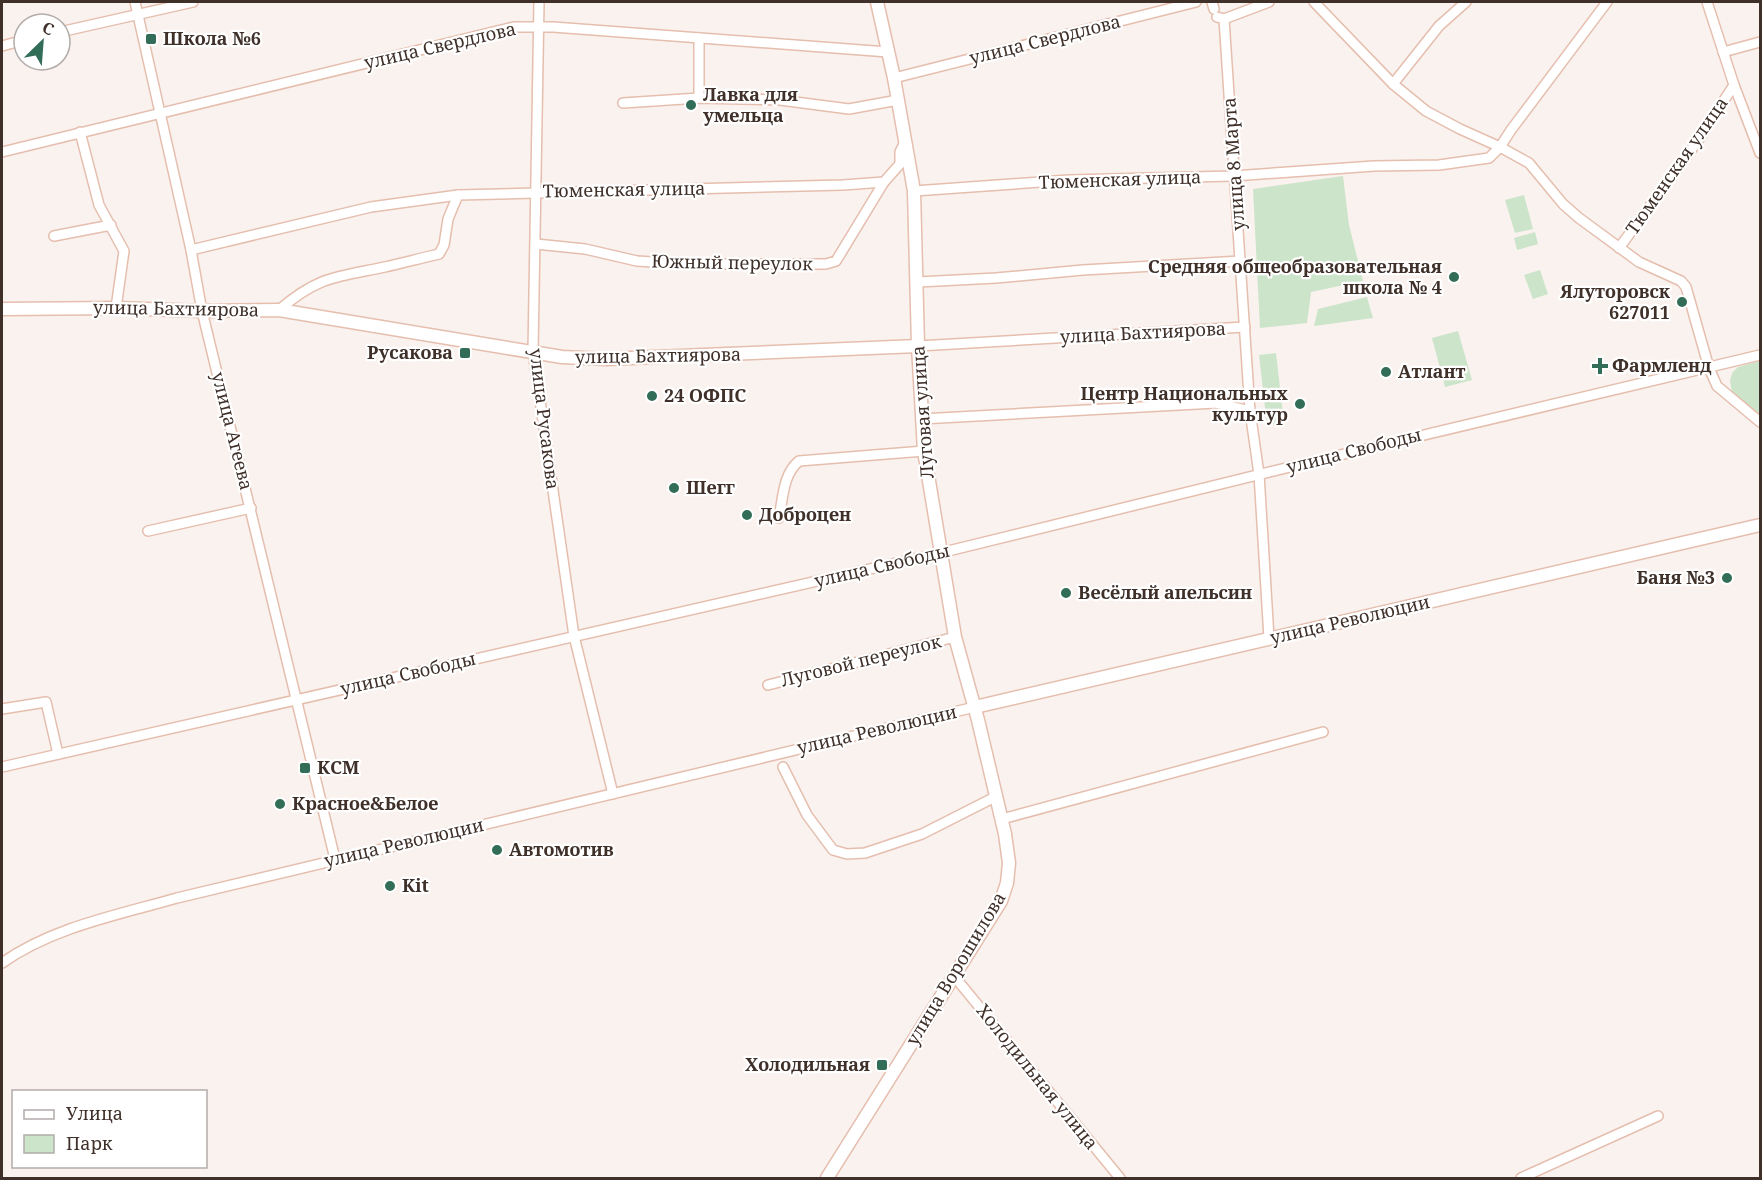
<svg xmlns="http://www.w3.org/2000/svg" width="1762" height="1180" viewBox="0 0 1762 1180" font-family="'Noto Serif',serif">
<rect width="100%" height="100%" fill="#faf2ef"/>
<g fill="#cce4c9">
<polygon points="1343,176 1349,225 1363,281 1311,292 1307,323 1260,328 1253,189"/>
<polygon points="1524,195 1533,229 1515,233 1505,200"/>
<polygon points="1535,232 1538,244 1517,250 1514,238"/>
<polygon points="1540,270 1548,294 1533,299 1524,275"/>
<polygon points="1367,297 1373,318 1314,326 1318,309"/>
<polygon points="1458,331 1472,380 1445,387 1432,338"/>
<polygon points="1276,353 1284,423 1267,425 1259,355"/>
<polygon points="1760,361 1760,418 1732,393 1730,381 1732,373 1738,367"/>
</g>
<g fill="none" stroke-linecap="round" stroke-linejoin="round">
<defs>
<g id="minor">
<polyline points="135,2 191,250 202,311 335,859"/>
<polyline points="539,2 533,352 574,636 613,794"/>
<polyline points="1212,2 1214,9"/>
<polyline points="1314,2 1393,84 1426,111 1460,129 1500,147 1529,163 1563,204 1579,218 1639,262 1681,281 1686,287 1709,368 1717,386 1760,422"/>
<polyline points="1707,2 1734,85 1760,153"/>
<polyline points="1217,17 1224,19 1250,411 1259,474 1269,638"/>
<polyline points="1224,19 1269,2"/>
<polyline points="60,32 193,2"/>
<polyline points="699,38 699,98"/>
<polyline points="2,46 24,40"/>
<polyline points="1723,52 1760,42"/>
<polyline points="894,78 1196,2"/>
<polyline points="1393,84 1439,26 1466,2"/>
<polyline points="623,103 699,98 780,100 849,109 898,100"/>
<polyline points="80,132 99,205 124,251 116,308"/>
<polyline points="2,152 514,27 553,27 888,52"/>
<polyline points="914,191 1069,180 1233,176 1374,166 1439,165 1489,158 1500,147 1511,130 1607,2"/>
<polyline points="54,236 111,225"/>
<polyline points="536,244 585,249 637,261 683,264 826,264 836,261 884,182"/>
<polyline points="1619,248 1697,142 1734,85"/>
<polyline points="191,250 371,207 458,195"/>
<polyline points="918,282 996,278 1083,270 1241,261"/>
<path d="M279,310c39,-34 58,-33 106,-43 18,-4 36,-9 54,-13l5,-9 4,-26 10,-24 385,-10 41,-3 16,-18v-12l5,-10"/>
<polyline points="918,346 1245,327"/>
<polyline points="921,419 1216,403 1250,411"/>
<path d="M779,518c4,-20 4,-44 20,-57l125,-10"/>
<polyline points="148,531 251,508"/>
<polyline points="768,685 955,637"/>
<polyline points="2,709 46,702 58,754"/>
<polyline points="2,767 940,553 1294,466 1760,355"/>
<polyline points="783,767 807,815 833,850 847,854 865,853 922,834 997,796"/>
<polyline points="1002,819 1323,732"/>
<path d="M2,963c51,-36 116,-48 175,-65l798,-191"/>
<polyline points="954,976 1120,1178"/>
<polyline points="1521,1178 1658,1116"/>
</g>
<g id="major">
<polyline points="2,309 116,308 202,311 279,310 562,357 606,359 918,346"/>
<polyline points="975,707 1760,525"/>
<polyline points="827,1178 1001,901 1007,883 1009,863 1005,834 978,720 955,637 924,451 918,346 914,191 894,78 877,2"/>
</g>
</defs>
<use href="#minor" stroke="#e5beae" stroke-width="12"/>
<use href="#major" stroke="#e5beae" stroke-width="15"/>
<use href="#minor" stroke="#fff" stroke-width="9"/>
<use href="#major" stroke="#fff" stroke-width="12"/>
</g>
<g fill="#326d57" stroke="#fff" stroke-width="2">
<rect x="145" y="33" width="12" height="12" rx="3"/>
<circle cx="691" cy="105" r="6"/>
<circle cx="1454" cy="277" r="6"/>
<circle cx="1682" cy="302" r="6"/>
<rect x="459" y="347" width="12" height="12" rx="3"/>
<path d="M1597 357h6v6h6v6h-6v6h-6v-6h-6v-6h6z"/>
<circle cx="1386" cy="372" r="6"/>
<circle cx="652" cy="396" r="6"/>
<circle cx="1300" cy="404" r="6"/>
<circle cx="674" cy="488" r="6"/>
<circle cx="747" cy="515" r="6"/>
<circle cx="1727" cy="578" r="6"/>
<circle cx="1066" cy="593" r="6"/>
<rect x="299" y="762" width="12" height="12" rx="3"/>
<circle cx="280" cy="804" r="6"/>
<circle cx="497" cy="850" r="6"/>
<circle cx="390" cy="886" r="6"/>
<rect x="876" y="1059" width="12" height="12" rx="3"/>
</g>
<g text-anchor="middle" stroke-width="4.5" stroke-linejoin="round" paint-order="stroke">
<g font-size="18" font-weight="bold" fill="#3f302a" stroke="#fff" text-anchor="start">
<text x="163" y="45">Школа №6</text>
<text x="703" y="101">Лавка для<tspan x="703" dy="21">умельца</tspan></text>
<text x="1442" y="273" text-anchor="end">Средняя общеобразовательная<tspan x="1442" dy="21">школа № 4</tspan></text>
<text x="1670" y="298" text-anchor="end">Ялуторовск<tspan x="1670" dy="21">627011</tspan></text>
<text x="453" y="359" text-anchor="end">Русакова</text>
<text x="1612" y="372">Фармленд</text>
<text x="1398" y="378">Атлант</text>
<text x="1288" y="400" text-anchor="end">Центр Национальных<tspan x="1288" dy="21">культур</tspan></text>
<text x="664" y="402">24 ОФПС</text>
<text x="686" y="494">Шегг</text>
<text x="759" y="521">Доброцен</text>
<text x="1715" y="584" text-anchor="end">Баня №3</text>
<text x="1078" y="599">Весёлый апельсин</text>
<text x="317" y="774">КСМ</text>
<text x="292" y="810">Красное&amp;Белое</text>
<text x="509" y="856">Автомотив</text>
<text x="402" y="892">Kit</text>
<text x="870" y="1071" text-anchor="end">Холодильная</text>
</g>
<g font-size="18" fill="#3f302a" stroke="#fff">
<text transform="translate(1045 40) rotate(-14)" y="6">улица Свердлова</text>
<text transform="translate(440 46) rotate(-13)" y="6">улица Свердлова</text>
<text transform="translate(1234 164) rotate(-94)" y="6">улица 8 Марта</text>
<text transform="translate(1677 166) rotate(-55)" y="6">Тюменская улица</text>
<text transform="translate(1120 180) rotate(-2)" y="6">Тюменская улица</text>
<text transform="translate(624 190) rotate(-1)" y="6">Тюменская улица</text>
<text transform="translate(732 263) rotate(1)" y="6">Южный переулок</text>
<text transform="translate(176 309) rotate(1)" y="6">улица Бахтиярова</text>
<text transform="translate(1143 333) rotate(-3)" y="6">улица Бахтиярова</text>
<text transform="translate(658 356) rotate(-1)" y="6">улица Бахтиярова</text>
<text transform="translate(923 412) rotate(-94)" y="6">Луговая улица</text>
<text transform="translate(544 419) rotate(83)" y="6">улица Русакова</text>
<text transform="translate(232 431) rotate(76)" y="6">улица Агеева</text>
<text transform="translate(1354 451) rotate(-14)" y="6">улица Свободы</text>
<text transform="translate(882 566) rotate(-13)" y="6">улица Свободы</text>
<text transform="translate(1350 620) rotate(-13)" y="6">улица Революции</text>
<text transform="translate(861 661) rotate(-14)" y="6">Луговой переулок</text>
<text transform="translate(408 674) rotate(-13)" y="6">улица Свободы</text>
<text transform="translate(877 730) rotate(-13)" y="6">улица Революции</text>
<text transform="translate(404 843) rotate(-13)" y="6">улица Революции</text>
<text transform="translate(956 969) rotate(-59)" y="6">улица Ворошилова</text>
<text transform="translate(1037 1077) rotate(51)" y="6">Холодильная улица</text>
</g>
</g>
<rect width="1762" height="1180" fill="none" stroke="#3f302a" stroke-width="6"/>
<rect x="12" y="1090" width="195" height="78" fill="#ffffff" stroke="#b2acaa" stroke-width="1.5"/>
<rect x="24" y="1110" width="30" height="9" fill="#ffffff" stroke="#b2acaa" stroke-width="1.5"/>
<text x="66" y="1120" font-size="18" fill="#3f302a">Улица</text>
<rect x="24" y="1135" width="30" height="18" fill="#cce4c9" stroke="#b2acaa" stroke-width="1.5"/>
<text x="66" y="1150" font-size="18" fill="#3f302a">Парк</text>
<g transform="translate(42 42) rotate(25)"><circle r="28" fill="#ffffff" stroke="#b2acaa" stroke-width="1.5"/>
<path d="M0-4.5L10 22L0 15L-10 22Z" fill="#326d57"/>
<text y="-9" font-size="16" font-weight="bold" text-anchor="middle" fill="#3f302a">С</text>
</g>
</svg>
